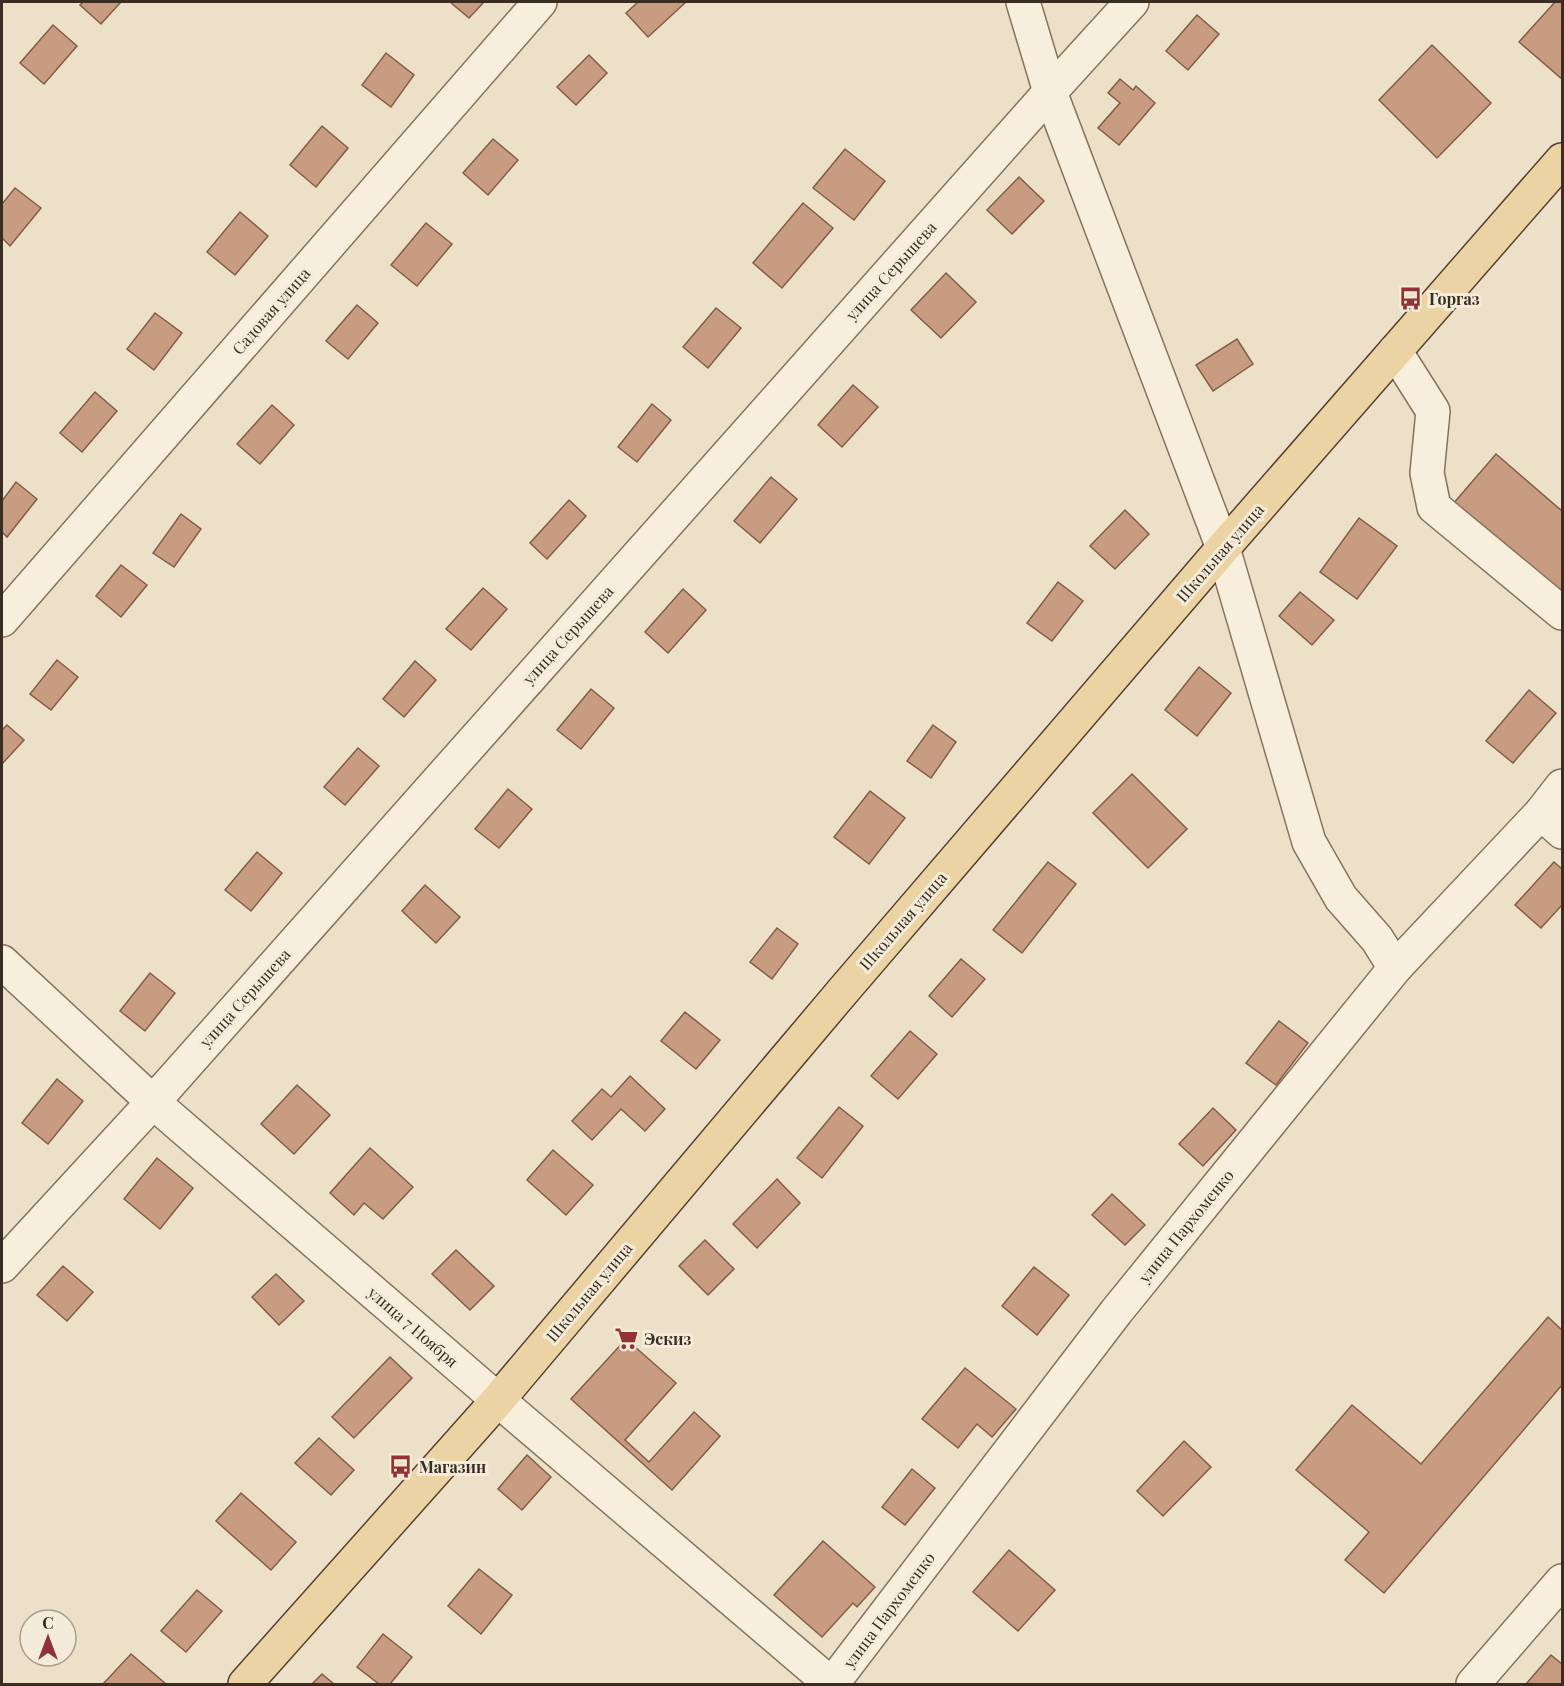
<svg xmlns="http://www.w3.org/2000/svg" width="1564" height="1686" viewBox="0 0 1564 1686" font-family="'Playfair Display',serif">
<rect width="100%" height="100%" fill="#ece0c9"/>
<g fill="#c89c81" stroke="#855d46" stroke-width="1.5">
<polygon points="83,2 121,2 101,24 80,5"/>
<polygon points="450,2 484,2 469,18"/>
<polygon points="638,2 686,2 648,37 626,13"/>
<polygon points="1555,2 1562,2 1562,79 1519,42"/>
<polygon points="1197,15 1219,34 1188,70 1166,51"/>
<polygon points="53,25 77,46 44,84 20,63"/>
<polygon points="1432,45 1491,103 1437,158 1379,100"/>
<polygon points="386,53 414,75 391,107 362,85"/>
<polygon points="589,55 607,73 576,105 557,87"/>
<polygon points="1120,79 1133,90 1136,86 1155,103 1119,145 1098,128 1120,103 1108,93"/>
<polygon points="322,126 348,148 316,187 290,165"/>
<polygon points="493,139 518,160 488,195 463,173"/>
<polygon points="845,149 885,181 854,220 813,188"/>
<polygon points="1019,177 1044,201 1012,234 987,210"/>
<polygon points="15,188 41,208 10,246 2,238 2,204"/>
<polygon points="803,203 833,228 782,288 753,263"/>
<polygon points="240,212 268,236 235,275 207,252"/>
<polygon points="426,223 452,244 417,286 391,265"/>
<polygon points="946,273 976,302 941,338 911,310"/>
<polygon points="357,305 378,323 348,359 326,341"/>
<polygon points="716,308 741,328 708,368 683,347"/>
<polygon points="155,313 182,333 154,370 127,349"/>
<polygon points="1237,339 1253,364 1213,391 1196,365"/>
<polygon points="853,385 878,407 842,447 818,425"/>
<polygon points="95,392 117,411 82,452 60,433"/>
<polygon points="652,404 671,420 637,462 618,447"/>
<polygon points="272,405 294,425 260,464 237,444"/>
<polygon points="1496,454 1562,511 1562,595 1453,504"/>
<polygon points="771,477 797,499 760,543 734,521"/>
<polygon points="16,482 37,499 7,537 2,532 2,501"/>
<polygon points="569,500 586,516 547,559 530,543"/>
<polygon points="1125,510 1149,534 1115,569 1090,546"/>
<polygon points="181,514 201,529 174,567 153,553"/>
<polygon points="1359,518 1397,546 1357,599 1320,572"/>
<polygon points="121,565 147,585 121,617 96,596"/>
<polygon points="1058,582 1083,601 1052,641 1027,623"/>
<polygon points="483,588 507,609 471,650 446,629"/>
<polygon points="683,589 706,610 668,653 645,632"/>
<polygon points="1300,592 1334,620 1312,645 1279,616"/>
<polygon points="57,660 78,677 51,710 30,694"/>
<polygon points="415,661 436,680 404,717 383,699"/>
<polygon points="1199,667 1231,693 1197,736 1165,710"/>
<polygon points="591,689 614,708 581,749 557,730"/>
<polygon points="1529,690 1556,713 1513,763 1486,741"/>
<polygon points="7,725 24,740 2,764 2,730"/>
<polygon points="933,725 956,742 931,778 907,761"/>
<polygon points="358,748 379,766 345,805 324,787"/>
<polygon points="1132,774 1187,829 1148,868 1093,813"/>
<polygon points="508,789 532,809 499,848 475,829"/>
<polygon points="870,791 905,818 869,864 834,837"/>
<polygon points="257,852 282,873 251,911 225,890"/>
<polygon points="1048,862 1076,884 1022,953 993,930"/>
<polygon points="1554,862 1562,869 1562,905 1541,928 1515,905"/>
<polygon points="425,885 460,917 436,943 402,911"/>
<polygon points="777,928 798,944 772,979 750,962"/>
<polygon points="961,959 985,979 952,1017 929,996"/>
<polygon points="150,973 175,993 145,1031 120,1011"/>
<polygon points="685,1012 720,1040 696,1069 661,1041"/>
<polygon points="1279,1021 1308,1043 1276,1085 1246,1063"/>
<polygon points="910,1031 937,1054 898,1099 871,1076"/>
<polygon points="630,1076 665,1109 645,1131 621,1109 592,1140 572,1121 602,1089 611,1097"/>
<polygon points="57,1079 83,1101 48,1144 22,1123"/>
<polygon points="297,1085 330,1115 294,1154 261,1124"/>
<polygon points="839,1107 863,1126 822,1178 797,1158"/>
<polygon points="1213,1108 1236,1130 1203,1166 1179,1144"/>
<polygon points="370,1148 413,1187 383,1219 364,1203 354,1215 330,1193"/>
<polygon points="553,1150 593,1185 566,1215 527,1180"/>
<polygon points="157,1158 193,1188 160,1229 124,1199"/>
<polygon points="777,1179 800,1203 757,1248 733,1224"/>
<polygon points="1112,1194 1145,1225 1125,1245 1092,1215"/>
<polygon points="705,1240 734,1269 708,1295 679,1266"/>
<polygon points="456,1250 494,1286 470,1310 432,1274"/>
<polygon points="63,1266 93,1292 67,1321 37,1295"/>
<polygon points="1034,1267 1069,1295 1037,1335 1002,1306"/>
<polygon points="276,1274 304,1301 279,1325 252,1297"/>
<polygon points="1548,1317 1562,1330 1562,1385 1384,1593 1345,1560 1369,1532 1296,1470 1352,1405 1421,1464"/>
<polygon points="626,1339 676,1383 625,1440 649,1462 694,1412 720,1436 672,1490 571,1399"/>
<polygon points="390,1357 412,1378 354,1438 332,1417"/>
<polygon points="965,1368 1016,1409 992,1437 977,1424 958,1448 922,1419"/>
<polygon points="319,1438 354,1470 331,1495 295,1463"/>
<polygon points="1184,1441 1211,1467 1163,1516 1137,1491"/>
<polygon points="527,1455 551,1477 522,1510 498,1489"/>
<polygon points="912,1469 935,1488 905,1525 882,1507"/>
<polygon points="241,1493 296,1542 271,1570 216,1521"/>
<polygon points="823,1541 875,1587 857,1607 853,1603 822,1637 774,1595"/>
<polygon points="1009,1550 1055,1590 1018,1631 973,1592"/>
<polygon points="479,1569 512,1595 481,1634 448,1606"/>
<polygon points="197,1590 222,1611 186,1652 161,1631"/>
<polygon points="383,1634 412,1657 390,1684 379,1684 357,1667"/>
<polygon points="131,1654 166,1684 103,1684"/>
<polygon points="1551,1655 1562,1664 1562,1684 1526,1684"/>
<polygon points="322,1674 334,1684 312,1684"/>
</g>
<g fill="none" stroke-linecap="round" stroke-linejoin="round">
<defs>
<g id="minor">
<polyline points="1023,2 1050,92 1223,548 1309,842 1341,898 1377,939 1395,968"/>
<polyline points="1395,351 1433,411 1427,473 1434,507 1562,613"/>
<polyline points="2,620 540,2"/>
<polyline points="1541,813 1562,832"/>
<polyline points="2,962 153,1102 498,1400 831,1684"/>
<polyline points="2,1266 153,1102 1050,92 1132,2"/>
<polyline points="832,1684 1116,1312 1395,968 1541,813 1562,786"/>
<polyline points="1473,1684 1562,1581"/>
</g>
<polyline id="major" points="245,1684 498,1400 843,991 1223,548 1562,160"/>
</defs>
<use href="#minor" stroke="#87735e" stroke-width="36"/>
<use href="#major" stroke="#564132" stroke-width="36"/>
<use href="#minor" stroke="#f7eedc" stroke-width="33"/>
<use href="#major" stroke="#ecd3a4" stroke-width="33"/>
</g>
<defs>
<symbol id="bus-bare" viewBox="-9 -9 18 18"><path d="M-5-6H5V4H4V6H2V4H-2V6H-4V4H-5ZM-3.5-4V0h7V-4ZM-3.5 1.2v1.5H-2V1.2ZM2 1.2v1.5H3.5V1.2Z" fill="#933236" stroke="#f4ebd8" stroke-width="2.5" paint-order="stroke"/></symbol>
<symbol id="supermarket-bare" viewBox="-9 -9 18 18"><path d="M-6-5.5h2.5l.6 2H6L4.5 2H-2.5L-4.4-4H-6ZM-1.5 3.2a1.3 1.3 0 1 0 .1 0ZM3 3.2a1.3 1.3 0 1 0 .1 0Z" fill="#933236" stroke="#f4ebd8" stroke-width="2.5" paint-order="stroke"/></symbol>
</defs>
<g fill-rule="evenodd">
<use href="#bus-bare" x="1394" y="282" width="33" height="33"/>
<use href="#supermarket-bare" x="610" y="1322" width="33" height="33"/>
<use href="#bus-bare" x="384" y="1450" width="33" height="33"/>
</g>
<g text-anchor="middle" stroke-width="6" stroke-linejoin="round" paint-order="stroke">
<g font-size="16" fill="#392c21" stroke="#f4ebd8">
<text transform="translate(891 271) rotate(-48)" y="6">улица Серышева</text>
<text transform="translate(271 311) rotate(-49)" y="6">Садовая улица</text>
<text transform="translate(1220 553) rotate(-49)" y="6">Школьная улица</text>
<text transform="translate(568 635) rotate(-48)" y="6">улица Серышева</text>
<text transform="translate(903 921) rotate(-49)" y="6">Школьная улица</text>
<text transform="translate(245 998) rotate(-48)" y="6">улица Серышева</text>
<text transform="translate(1186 1226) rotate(-51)" y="6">улица Пархоменко</text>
<text transform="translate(589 1292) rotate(-50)" y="6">Школьная улица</text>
<text transform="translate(413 1327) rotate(41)" y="6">улица 7 Ноября</text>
<text transform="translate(889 1610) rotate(-53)" y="6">улица Пархоменко</text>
</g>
<g font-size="16" font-weight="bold" fill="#392c21" stroke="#f4ebd8" text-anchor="start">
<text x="1429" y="305">Горгаз</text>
<text x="644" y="1345">Эскиз</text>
<text x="419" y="1473">Магазин</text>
</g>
</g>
<rect width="1564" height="1686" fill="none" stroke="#392c21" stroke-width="6"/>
<g transform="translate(48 1638)"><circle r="28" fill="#f4ebd8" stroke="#a99f8f" stroke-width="1.5"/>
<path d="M0-4.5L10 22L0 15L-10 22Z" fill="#933236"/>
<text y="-9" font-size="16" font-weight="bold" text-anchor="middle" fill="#392c21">С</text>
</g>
</svg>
